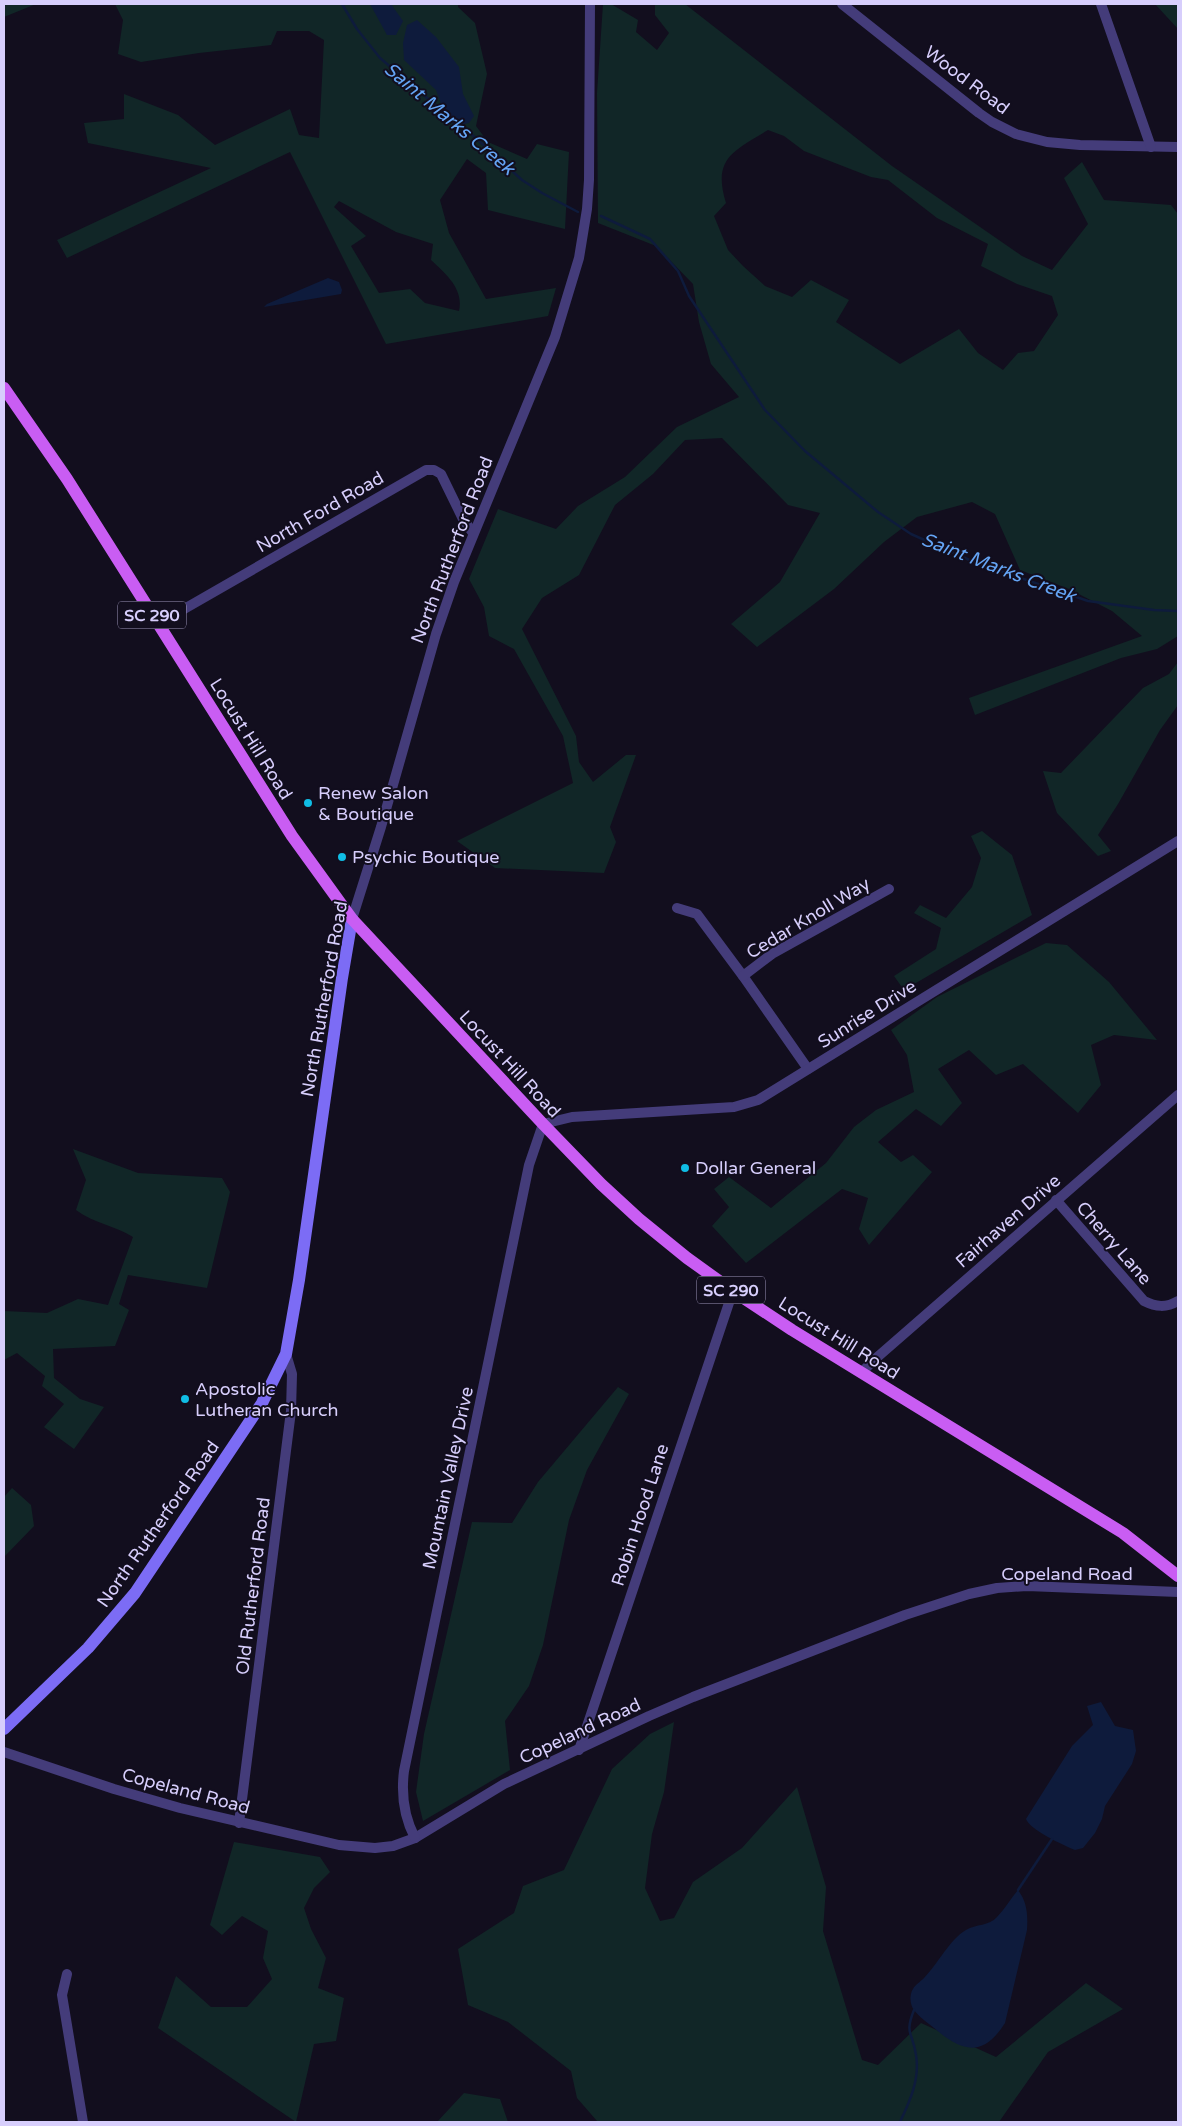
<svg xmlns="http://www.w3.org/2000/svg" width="1182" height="2126" viewBox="0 0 1182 2126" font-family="'Varela Round',sans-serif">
<rect width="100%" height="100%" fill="#120e1e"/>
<g fill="#112627" fill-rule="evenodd">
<polygon points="4,4 36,4 4,17"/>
<path d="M115,4h343v3l17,16 12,51 -11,52 12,16 39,17 10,-15 32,8 -4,77 -77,-19 -2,-37 -19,-14 -27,41 9,33 37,66 70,-11 -8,28 -162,28 -96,-192 -223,106 -10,-18 154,-72 -123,-25 -4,-20 40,-4v-25l54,21 37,30 75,-36 9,26 20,3 5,-98 -15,-9h-32l-6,14 -72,8 -58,9 -23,-8 5,-34zM339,201l57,31 37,12 -2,16c15,14 33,29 28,51l-34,-8 -15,-14 -31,4 -28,-47 15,-10 -32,-29z"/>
<path d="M603,4h8l27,16 -2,12 21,18 12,-17 -14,-18v-11h30l207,162 130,90 30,14 36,-46 -24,-46 18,-16 22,38 67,5 7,9v422l-21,13 -36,9 -146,57 -6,-17 173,-62 -30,-25 -43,-22 -49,-19 -25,-56 -23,-12 -55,15 -33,25 -50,47 -77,58 -26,-23 49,-42 40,-69 -32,-8 -66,-67 -37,2 -32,34 -38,31 -36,70 -37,23 -20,31 54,107 3,26 14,20 33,-27h10l-26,72 6,15 -12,31 -109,-5 -38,-27 116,-58 -10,-47 -49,-87 -25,-13 -5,-29 -15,-28 29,-70 58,20 22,-23 47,-29 52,-50 62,-30 -28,-33 -12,-42 -6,-38 -37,-38 -58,-23 -1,-130zM768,130l16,6 20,15 67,26 17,3 49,38 51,26 -7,22 36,18 35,12 6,19 -24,36 -16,2 -15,17 -25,-17 -19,-24 -59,35 -64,-42 13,-22 -38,-20 -19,17 -27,-11 -22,-20 -15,-16 -14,-34 12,-13c-14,-45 8,-52 42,-73z"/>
<polygon points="1155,4 1178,4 1178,29"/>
<polygon points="1178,662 1178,705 1160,730 1118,804 1098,835 1111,851 1098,856 1057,813 1043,771 1061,773 1143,688 1169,674"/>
<polygon points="982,831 1012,855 1032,915 904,990 894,976 936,949 941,928 914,913 920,905 946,918 972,887 981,858 971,836"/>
<polygon points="1046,943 1067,945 1109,982 1157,1040 1114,1035 1091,1045 1101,1085 1078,1113 1023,1064 996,1075 969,1050 938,1069 962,1103 941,1126 916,1109 878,1142 901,1162 913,1155 932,1172 869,1245 859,1229 868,1198 842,1189 746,1263 712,1226 729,1207 714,1189 729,1177 771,1208 826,1163 854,1127 876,1110 914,1092 907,1055 891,1030 937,997"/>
<path d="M73,1149l65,24 84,5 8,14 -23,96 -79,-13 -9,29 10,6 -14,36 -62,3 1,29 26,21 24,8 -30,42 -30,-22 20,-23 -22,-18 3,-10 -28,-23 -13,7v-49l43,2 31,-14 30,6 25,-68c-19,-12 -38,-13 -57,-27l10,-30z"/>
<polygon points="618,1387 629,1394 587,1470 569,1520 543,1645 529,1686 505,1721 510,1770 423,1821 416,1792 424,1734 472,1522 512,1523 538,1482"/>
<polygon points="12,1488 31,1505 34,1526 4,1557 4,1497"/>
<polygon points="674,1722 664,1792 652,1834 645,1888 660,1921 674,1918 693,1882 742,1848 797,1787 826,1887 823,1931 862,2060 878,2065 921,2023 996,2057 1086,1983 1123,2009 1048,2052 999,2122 596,2122 597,2121 577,2098 571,2071 508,2022 468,2005 458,1949 514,1913 523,1886 564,1870 612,1769 650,1734"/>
<polygon points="234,1842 320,1857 330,1872 314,1888 304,1908 311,1929 326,1958 318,1988 344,1998 336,2041 314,2044 296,2122 158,2028 176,1976 211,2007 247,2007 272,1979 263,1958 268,1931 242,1916 222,1935 210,1925"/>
<polygon points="464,2093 500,2099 508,2122 437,2122"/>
</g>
<g fill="#0e1b3c">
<polygon points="370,4 391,4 403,21 396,35 387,35"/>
<polygon points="417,20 436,37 459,67 463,94 474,116 469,123 456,126 447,120 436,90 404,60 403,43 407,25"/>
<polygon points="328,278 339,282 342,290 341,294 264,307 267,304"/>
<path d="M1101,1702l14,24 18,4 3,21 -4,13 -27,42 -3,13 -7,14 -12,15 -8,2c-12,-5 -45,-20 -49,-31l46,-73 21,-21 -6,-19z"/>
<path d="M1018,1890c9,12 10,24 9,40l-22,93c-22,35 -43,29 -71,5 -6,-5 -15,-11 -20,-18 -4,-5 -5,-15 -1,-21 2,-4 7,-7 11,-11 14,-14 25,-38 42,-48 10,-6 23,-4 31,-13 8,-8 14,-19 21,-27z"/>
</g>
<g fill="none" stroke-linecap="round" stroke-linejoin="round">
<g stroke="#0e1b3c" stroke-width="2.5">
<polyline points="342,4 357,29 380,58 446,114"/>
<polyline points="459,123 522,180 542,193 578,212"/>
<polyline points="601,216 650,239 678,271 689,296 765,410 805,451 878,512 911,534 974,562 1088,601 1154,610 1178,611"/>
<polyline points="1018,1890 1052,1839"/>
<path d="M900,2122c10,-21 20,-43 16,-67 -3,-23 -12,-20 -2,-45"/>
</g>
<g stroke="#443c7a" stroke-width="10">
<polyline points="842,4 979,113 992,122 1016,134 1047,142 1080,145 1178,147"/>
<polyline points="1101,4 1151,147"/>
<polyline points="158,624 426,470 434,470 441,474 463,519 473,533"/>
<polyline points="677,908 697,914 743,976 808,1069"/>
<polyline points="352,919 381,827 436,634 454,582 555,337 579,258 587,209 589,180 590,4"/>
<polyline points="743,976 772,954 889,889"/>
<path d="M1056,1200l88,101c12,6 22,7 34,0"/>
<polyline points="861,1373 874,1360 1178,1095"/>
<polyline points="579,1750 733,1291"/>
<polyline points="4,1752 114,1789 180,1808 339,1845 375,1848 393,1846 415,1838 504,1784 649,1716 693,1697 905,1615 969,1594 997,1588 1027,1586 1178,1592"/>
<polyline points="239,1823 291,1411 292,1374 286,1354"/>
<path d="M415,1838c-11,-21 -14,-43 -11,-67l125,-606 14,-41 29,-7 162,-10 24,-7 420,-259"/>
<polyline points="67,1974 62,1995 83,2122"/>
</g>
<polyline stroke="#7c6cf5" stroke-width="12" points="4,1729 88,1648 135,1593 262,1403 286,1354 299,1280 342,978 352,919"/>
<polyline stroke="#c95df3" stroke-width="12" points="4,388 67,479 292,836 352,919 543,1124 601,1184 639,1219 687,1258 733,1291 792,1330 1123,1533 1178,1576"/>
</g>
<g fill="#10bde5" stroke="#120e1e" stroke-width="2">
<circle cx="308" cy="803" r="5"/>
<circle cx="342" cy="857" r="5"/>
<circle cx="685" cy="1168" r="5"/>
<circle cx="185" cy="1399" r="5"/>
</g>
<g text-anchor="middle" stroke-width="4" stroke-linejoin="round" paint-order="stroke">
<g fill="#120e1e" stroke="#9c94b9" stroke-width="1">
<rect x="118" y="601.5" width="68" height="27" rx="4"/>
<rect x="697" y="1276.5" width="68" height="27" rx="4"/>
</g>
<g font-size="16" font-weight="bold" fill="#d7cefc">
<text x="152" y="621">SC 290</text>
<text x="731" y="1296">SC 290</text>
</g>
<g font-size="18" fill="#d7cefc" stroke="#120e1e">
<text transform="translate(967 80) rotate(37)" y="6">Wood Road</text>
<text transform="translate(320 512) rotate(-30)" y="6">North Ford Road</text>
<text transform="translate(452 550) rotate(-69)" y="6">North Rutherford Road</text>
<text transform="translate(251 739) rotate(58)" y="6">Locust Hill Road</text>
<text transform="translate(808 918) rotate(-31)" y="6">Cedar Knoll Way</text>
<text transform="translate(324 999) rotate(-80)" y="6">North Rutherford Road</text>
<text transform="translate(867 1014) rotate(-32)" y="6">Sunrise Drive</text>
<text transform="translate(510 1064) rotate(47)" y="6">Locust Hill Road</text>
<text transform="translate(1008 1221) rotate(-41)" y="6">Fairhaven Drive</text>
<text transform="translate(1114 1243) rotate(49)" y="6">Cherry Lane</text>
<text transform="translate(839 1338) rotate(32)" y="6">Locust Hill Road</text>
<text transform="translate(448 1478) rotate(-78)" y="6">Mountain Valley Drive</text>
<text transform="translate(640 1515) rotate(-72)" y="6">Robin Hood Lane</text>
<text transform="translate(158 1524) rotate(-55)" y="6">North Rutherford Road</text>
<text x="1067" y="1580">Copeland Road</text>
<text transform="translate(253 1586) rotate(-83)" y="6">Old Rutherford Road</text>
<text transform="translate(580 1731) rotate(-25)" y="6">Copeland Road</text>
<text transform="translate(186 1791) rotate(15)" y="6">Copeland Road</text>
</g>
<g font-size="18" fill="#d7cefc" stroke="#120e1e" text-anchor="start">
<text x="318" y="799">Renew Salon<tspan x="318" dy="21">&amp; Boutique</tspan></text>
<text x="352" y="863">Psychic Boutique</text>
<text x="695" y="1174">Dollar General</text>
<text x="195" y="1395">Apostolic<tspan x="195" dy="21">Lutheran Church</tspan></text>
</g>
<g font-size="19" font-style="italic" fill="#64a4f4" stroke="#120e1e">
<text transform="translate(450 118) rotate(40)" y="7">Saint Marks Creek</text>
<text transform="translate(999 567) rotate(21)" y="7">Saint Marks Creek</text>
</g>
</g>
<rect width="1182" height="2126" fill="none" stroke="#d7cefc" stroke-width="10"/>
</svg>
